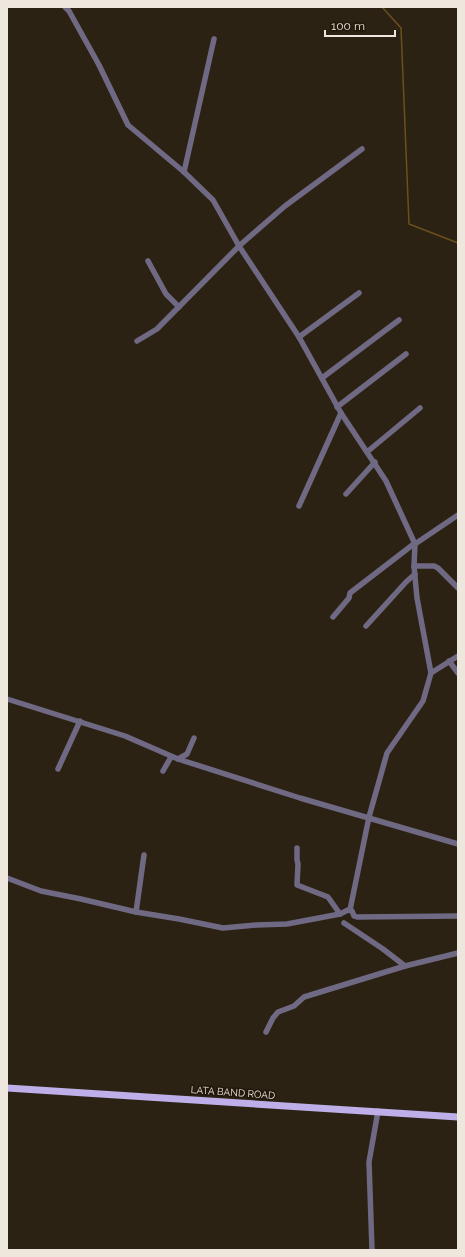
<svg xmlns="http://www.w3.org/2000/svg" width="465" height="1257" viewBox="0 0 465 1257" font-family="Raleway,sans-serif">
<rect width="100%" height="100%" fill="#2b2213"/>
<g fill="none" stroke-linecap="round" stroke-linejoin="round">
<polyline stroke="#6c4f1d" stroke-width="1.5" points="382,7 401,28 409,224 458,243"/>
<g stroke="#706984" stroke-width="5.5">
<polyline points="65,7 69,11 99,65 128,125 184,172 213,200 239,246 299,337 341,413 386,481 415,544 414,566 417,598 431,673 423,701 387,753 369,817 350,910"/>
<polyline points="184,172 214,39"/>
<polyline points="148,261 166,294 179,307"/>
<polyline points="299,337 359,293"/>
<polyline points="137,341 157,329 239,246 285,206 362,149"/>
<polyline points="322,378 399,320"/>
<polyline points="337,407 406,354"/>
<polyline points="367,452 420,408"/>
<polyline points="346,494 375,462"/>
<polyline points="299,506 341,413"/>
<polyline points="415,544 458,515"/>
<polyline points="414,566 434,566 438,568 458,588"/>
<polyline points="333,617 349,598 350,593 415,543"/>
<polyline points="366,626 406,582 415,574"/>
<polyline points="449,661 458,673"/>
<polyline points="431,673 458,656"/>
<polyline points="7,699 125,736 178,759 300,798 458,844"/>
<polyline points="178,759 187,754 194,738"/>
<polyline points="58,769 80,721"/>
<polyline points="163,771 171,757"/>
<polyline points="297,848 297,860 298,864 297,885 328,897 340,914"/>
<polyline points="7,878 41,891 81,899 136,912 179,919 223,928 256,925 287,924 340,914 348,910 352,911 354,916 357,917 458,916"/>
<polyline points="136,912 144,855"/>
<polyline points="344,923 383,949 405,966"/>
<polyline points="266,1032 273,1018 278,1012 294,1006 304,997 405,966 458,953"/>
<polyline points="372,1250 369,1162 378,1111"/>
</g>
<polyline stroke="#beafe8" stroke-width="7" points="7,1088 458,1117"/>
</g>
<g text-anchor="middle" stroke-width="3.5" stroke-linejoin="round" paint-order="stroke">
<g font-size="10" fill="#ede7de" stroke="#21180a">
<text transform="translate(233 1092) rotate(4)" y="4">LATA BAND ROAD</text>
</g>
</g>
<rect width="465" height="1257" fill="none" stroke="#ede7de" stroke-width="16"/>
<path d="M325 30v6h70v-6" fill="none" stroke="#ede7de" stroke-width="2"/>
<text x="331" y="30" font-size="12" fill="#ede7de" stroke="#21180a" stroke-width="3" paint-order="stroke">100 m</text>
</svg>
